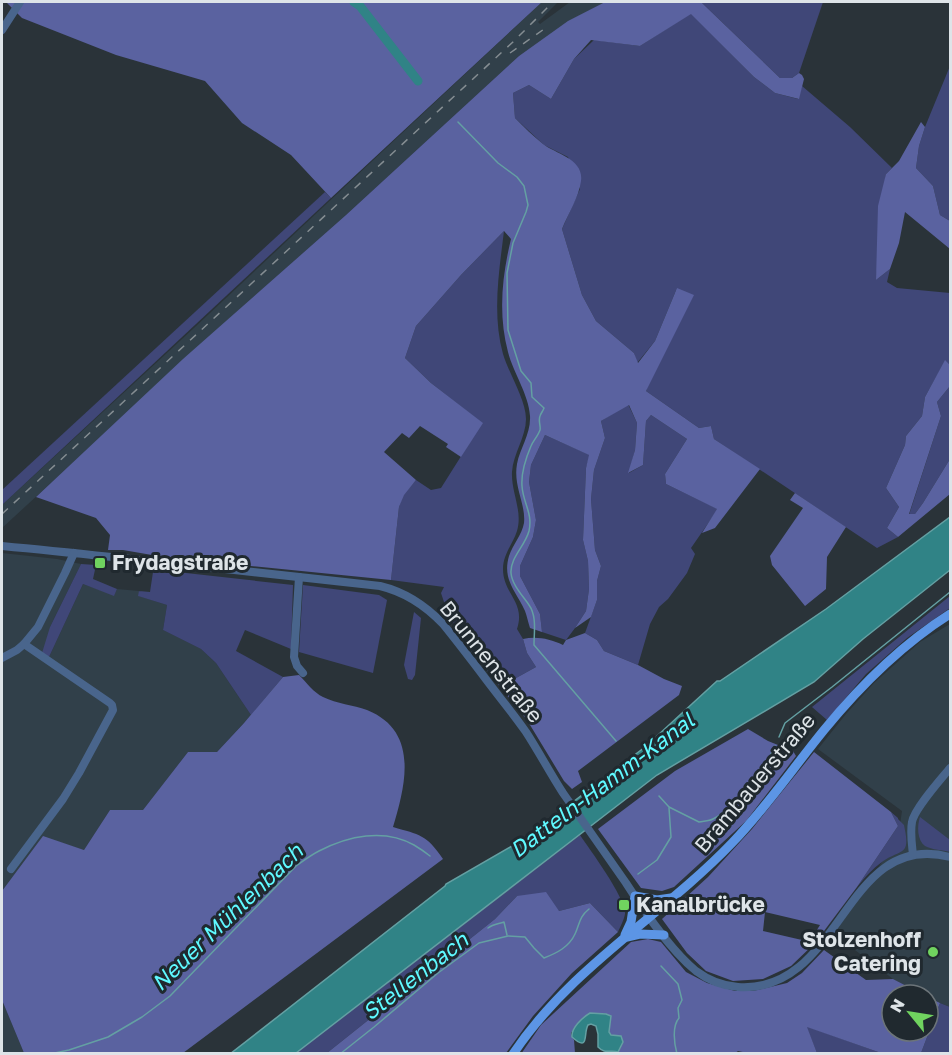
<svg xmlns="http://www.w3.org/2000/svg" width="952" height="1055" viewBox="0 0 952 1055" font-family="'Golos Text',sans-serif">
<rect width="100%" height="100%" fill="#2a3339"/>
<g fill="#31404a">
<polygon points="542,2 558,2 538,22 540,24 570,2 605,2 568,22 519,56 346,215 242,307 2,528 2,505 194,328"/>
<polygon points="2,553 57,559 81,564 50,627 49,657 83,584 114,595 117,589 139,591 139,596 167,605 163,630 201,649 216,663 251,715 217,752 188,752 143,810 110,810 84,850 43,837 2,891"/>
<polygon points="950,624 950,1007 940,1003 928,997 928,995 924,995 893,979 834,934 898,838 902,811 818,749 846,714 874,683 920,642"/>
<polygon points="2,1000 24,1053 2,1053"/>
</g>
<g fill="#404778">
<polygon points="701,2 823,2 799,73 792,78 780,78"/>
<polygon points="691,13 754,77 775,93 798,99 802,86 850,127 892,168 886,174 876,280 890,269 887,282 897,288 950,293 950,365 945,361 925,397 922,416 906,436 905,445 886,488 899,507 887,528 898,537 877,548 714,439 711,426 699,428 646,391 677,288 655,341 637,363 634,353 596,321 582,295 562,229 580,189 568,157 544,145 515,118 513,93 529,85 551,99 574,59 594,40 640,46"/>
<polygon points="950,66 950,221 940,215 933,186 916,168 919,146 925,127"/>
<polygon points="325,192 331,198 2,505 2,490"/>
<path d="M504,231c-5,41 -12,83 -1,123 6,20 23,46 23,65 0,18 -13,35 -14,53 -1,20 11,39 5,59 -4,13 -14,23 -14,38 0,25 23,33 14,60l6,10 4,14 9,14 -29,16 -32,-38 -25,-25 -9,-27 3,-6 -53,-7 8,-73 4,-12 13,-15 15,10 10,-2 41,-65 -51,-40 -26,-25 11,-32 45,-51z"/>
<polygon points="950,386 950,459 923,503 915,514 909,515 941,416 937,402"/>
<polygon points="628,404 637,423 635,450 629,473 643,465 646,421 651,415 687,439 665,474 666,484 718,509 691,548 695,554 687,573 668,599 659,607 650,624 638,665 604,651 597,640 585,633 597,600 597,581 601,566 595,550 591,499 594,470 605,438 601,421"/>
<polygon points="545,435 590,455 586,468 583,540 588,561 589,589 586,611 575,628 566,640 542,632 540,614 520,576 520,566 533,537 536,520 529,482 531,465"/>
<polygon points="81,564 96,565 93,579 117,589 150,592 153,572 186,573 293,585 291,649 245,630 236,651 283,677 251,715 216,663 201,649 163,630 167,605 138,596 139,591 117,589 114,596 83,584 49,657 42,653 50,627"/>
<polygon points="303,585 379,595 387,600 373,673 299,652"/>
<polygon points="950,596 950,608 907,638 866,674 827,720 812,707"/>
<polygon points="414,612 421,618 415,675 412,680 408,679 404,665"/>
<path d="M891,812l7,6v1l6,6c1,6 4,17 1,23 -3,5 -12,7 -17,10 -12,7 -22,18 -31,29l41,-61z"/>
<path d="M920,817l30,23v12c-7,-2 -18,-2 -25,-6 -8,-6 -8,-20 -5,-29z"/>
<path d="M580,835c10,15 46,63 45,79 -1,6 -5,13 -7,18l-28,-29 -31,8 -42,-15 -22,23 -168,134h-31z"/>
<polygon points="940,1003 950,1007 950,1053 921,1053"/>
<polygon points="806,1026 881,1053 817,1053"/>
</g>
<g fill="#5a62a0">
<polygon points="6,2 542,2 331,198 291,155 242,123 205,81 116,55 22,18"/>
<path d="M605,2h96l79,76h12l7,-5 3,2 2,4 -5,20 -24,-6 -21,-16 -63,-63 -51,32 -49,-6 -17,19 -23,40 -22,-14 -16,8 2,25c9,9 18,18 28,26 13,10 41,15 38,37 -2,16 -13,33 -19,48l20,66 14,26 38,32 4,10 17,-22 22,-53 17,7 -48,96 53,37 12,-2 3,13 46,30 -45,59 -13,5 15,-24 -51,-25 -1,-10 22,-35 -36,-24 -5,6 -3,44 -15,8 7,-23 2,-27 -8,-18 -28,16 4,17 -11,32 -3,29 4,51 6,16 -4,15v19l-6,17 -16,11 11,-17 3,-22 -1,-28 -5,-21 3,-72 3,-13 -44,-20 -14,30 -2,17 7,38 -3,17 -13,29v10l20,38 2,18 -12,-4c-2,-6 -3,-12 -5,-17 -9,-20 -23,-31 -16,-55 4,-12 13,-21 15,-33 2,-19 -11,-37 -7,-59 3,-16 14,-30 13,-48 -1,-21 -17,-44 -22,-64 -10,-38 -6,-76 3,-113l-7,-8 -43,44 -45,51 -11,32 26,25 52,40 -22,34 -15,-10 2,-3 -28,-18 -11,12 -7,-5 -18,19 32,28 -12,15 -5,12 -8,73 -190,-19 -49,-6 -29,-5h-15l2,-15 -14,-17 -60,-21 147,-138 163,-144 173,-159 49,-35z"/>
<polygon points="921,122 925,127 919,146 916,168 933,186 940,215 950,221 950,249 905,212 899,243 890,269 876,280 878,206 886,174 899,161"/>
<polygon points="945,360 950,365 950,386 937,402 941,416 909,514 915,514 923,503 950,459 950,494 898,537 887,528 899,507 886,488 905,445 906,436 922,416 925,397"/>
<polygon points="795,493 846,527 827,557 826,589 805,606 772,565 770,556 803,508 790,500"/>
<path d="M585,633l12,7 7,11 34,14 26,14 18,7 -3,9 -101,76 4,11 -10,7 -8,-8 -37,-61 -58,-72v-5l6,2 32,38 29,-16 -9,-14 -4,-14c14,-3 27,0 40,6l3,-5z"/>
<path d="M299,675c7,7 15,18 24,22 14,7 30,8 44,13 52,21 39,74 26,117 27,8 33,7 50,32l-260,194h-159l-22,-53v-109l41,-55 41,14 26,-40h33l45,-58h29l27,-29 39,-46z"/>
<polygon points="748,729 768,741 793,751 796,756 746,821 674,887 662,891 641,888 598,829 675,771"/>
<polygon points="814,752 891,812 898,826 857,887 821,935 815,933 820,925 765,912 763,931 815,943 791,966 763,979 733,981 706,971 687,953 662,919 708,877 752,829"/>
<polygon points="546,892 559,911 590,903 618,932 572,973 533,1016 506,1053 327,1053 495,919 517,896"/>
<polygon points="648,939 661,942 686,972 707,983 735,991 753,991 787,983 802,973 824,950 866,980 893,979 924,995 892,995 892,1031 928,1031 928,997 940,1003 921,1053 881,1053 807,1027 817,1053 752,1054 738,1051 734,1054 617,1053 621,1047 609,1032 606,1014 596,1013 574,1029 571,1033 572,1037 574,1040 575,1053 521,1054 541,1025 631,942"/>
</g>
<g fill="#308386" stroke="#64a0a3" stroke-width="1.5">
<polygon points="950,517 950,570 863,639 814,682 657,775 296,1053 230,1054 445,886 446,884 512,846 531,834 645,747 717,681 720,681 826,609"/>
<path d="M590,1013l16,1 5,2 -2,16 2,3 10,1 2,6 -5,10c-9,-3 -12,3 -20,-5v-13l-2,-8 -5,-2 -3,1c-5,8 2,28 -16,12 -1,-9 10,-19 18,-24z"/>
</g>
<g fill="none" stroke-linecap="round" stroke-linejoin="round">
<g stroke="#64a0a3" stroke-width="1.5">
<path d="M458,122l40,41 19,14 7,9 4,19 -2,7 -13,31 -6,30 1,57 13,41 10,12 1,14 12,11c-1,3 -3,5 -4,8 -2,5 1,10 0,14 -2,6 -7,11 -9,16 -6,14 -10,26 -9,40 1,17 11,27 7,45 -4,15 -19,27 -18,42 1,12 12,23 18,32 8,11 5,28 5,40l82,96"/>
<polyline points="779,737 785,723 832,687 950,592"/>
<path d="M659,796l10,11 30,15c4,-1 10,-1 14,-3 23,-12 52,-50 62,-73"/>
<polyline points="638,874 657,860 671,837 669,808"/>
<path d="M488,928c5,-4 10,-4 16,-6l3,13"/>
<path d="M661,966l17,18 4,16 -4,8 1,10c-7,8 -5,25 -2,36"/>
<path d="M50,1054l19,-4 39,-13 34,-20 28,-21 126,-130c7,-5 15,-11 23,-15 29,-15 65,-23 95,-6 5,3 11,7 16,11"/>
<path d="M340,1054l34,-27 64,-54 41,-30 29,-7 17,1 9,11 10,10c13,-5 25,-11 31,-24 5,-11 4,-17 14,-25"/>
</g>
<polyline stroke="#308386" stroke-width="9" points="354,2 360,6 418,81"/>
<g stroke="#49658c" stroke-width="8">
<polyline points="2,30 20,2"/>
<path d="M2,546c126,12 252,26 378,40 25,6 45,19 63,38 13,16 26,33 39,50 14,19 30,38 44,58 13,20 24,41 37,61 21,30 42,60 63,90 18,28 44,67 70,88 12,9 27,15 42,16 105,7 105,-158 212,-130"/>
<polyline points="299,577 294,657 297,666 303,673"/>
<polyline points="2,658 17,650 24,644 38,627 65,573 74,553"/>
<path d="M913,855c-1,-10 -3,-22 -1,-33 2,-13 29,-43 38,-54"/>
<polyline points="11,869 63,799 79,773 113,710 112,705 110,703 24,644"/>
</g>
<g stroke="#5c95e5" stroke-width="9">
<polyline points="625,935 631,922 635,896 657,900 671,898"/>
<polyline points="627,937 640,934 664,935"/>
<path d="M513,1054c59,-88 148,-137 219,-211 34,-35 61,-75 92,-113 36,-44 77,-85 126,-116"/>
</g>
<g stroke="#858d92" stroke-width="1.5" stroke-dasharray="8 8" stroke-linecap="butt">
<polyline points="510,53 547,27"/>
<polyline points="2,514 514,41 553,2"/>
</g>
</g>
<g fill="#70d35f" stroke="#20292f" stroke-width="2">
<rect x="94" y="557" width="12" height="12" rx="3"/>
<rect x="618" y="899" width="12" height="12" rx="3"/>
<circle cx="933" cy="952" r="6"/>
</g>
<g text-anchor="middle" stroke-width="6" stroke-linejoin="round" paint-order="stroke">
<g font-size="21" font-weight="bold" fill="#dee4e8" stroke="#20292f" text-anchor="start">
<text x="112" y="570">Frydagstraße</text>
<text x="636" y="912">Kanalbrücke</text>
<text x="921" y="947" text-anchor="end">Stolzenhoff<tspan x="921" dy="24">Catering</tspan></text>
</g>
<g font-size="21" fill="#dee4e8" stroke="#20292f">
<text transform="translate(491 662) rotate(51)" y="7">Brunnenstraße</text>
<text transform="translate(755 783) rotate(-50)" y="7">Brambauerstraße</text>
</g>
<g font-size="22" font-style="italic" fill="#5ff9ff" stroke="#20292f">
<text transform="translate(602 785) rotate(-37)" y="8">Datteln-Hamm-Kanal</text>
<text transform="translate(227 917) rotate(-44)" y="8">Neuer Mühlenbach</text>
<text transform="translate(415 976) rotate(-38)" y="8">Stellenbach</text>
</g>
</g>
<rect width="952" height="1055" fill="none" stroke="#dee4e8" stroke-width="6"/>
<g transform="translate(910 1013) rotate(300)"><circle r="28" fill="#20292f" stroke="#6c7479" stroke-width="1.5"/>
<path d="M0-4.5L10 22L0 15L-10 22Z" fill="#70d35f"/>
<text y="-9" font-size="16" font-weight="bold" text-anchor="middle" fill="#dee4e8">N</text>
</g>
</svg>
